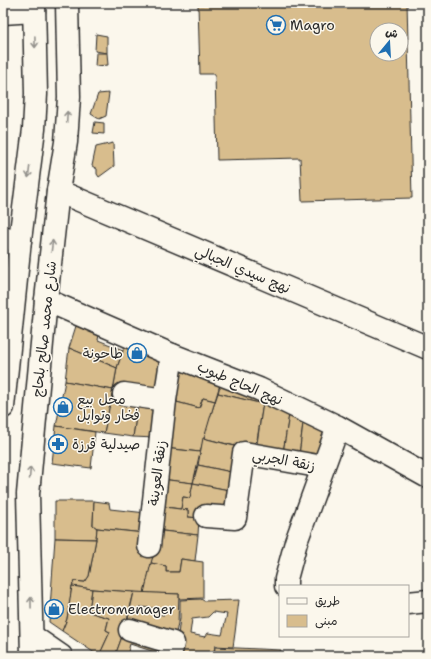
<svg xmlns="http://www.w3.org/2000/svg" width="431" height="659" viewBox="0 0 431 659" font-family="'Shantell Sans','Playpen Sans Arabic',sans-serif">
<rect width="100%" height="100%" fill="#fbf7ec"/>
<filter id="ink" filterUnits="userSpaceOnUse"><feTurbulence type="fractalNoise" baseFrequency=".025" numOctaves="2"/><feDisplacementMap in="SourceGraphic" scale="8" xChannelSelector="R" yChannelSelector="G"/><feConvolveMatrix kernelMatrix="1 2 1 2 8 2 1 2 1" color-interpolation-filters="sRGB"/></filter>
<g filter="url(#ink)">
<g fill="#d8bd8d" stroke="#2b2b2b" fill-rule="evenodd">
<path d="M210,3h197l5,195 -110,3 -2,-43 -83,2 -2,-86h-15l-2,-69h12zM377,30h24v24h-24z"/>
<polygon points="96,34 107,36 107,53 95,51"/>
<polygon points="96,53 107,53 108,65 95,66"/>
<polygon points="109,93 106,116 99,119 91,114 98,94"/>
<polygon points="95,122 104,123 104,134 93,133"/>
<polygon points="113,143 114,166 99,177 97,174 97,169 92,166 96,147"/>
<polygon points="76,326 99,335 98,340 123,350 117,368 69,348"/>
<polygon points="126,342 167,357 161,397 113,390 117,368"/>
<polygon points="69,348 117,368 113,390 65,381"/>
<polygon points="175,359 222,378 215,401 203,398 199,408 169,400"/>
<polygon points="222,378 264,396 263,404 218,393"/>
<polygon points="65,381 113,390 104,433 56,426"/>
<polygon points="218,393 263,404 257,440 248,449 203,438"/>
<polygon points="112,394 139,399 133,437 104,433"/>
<polygon points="264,396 290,408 283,453 256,450"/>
<polygon points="203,398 215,401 200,452 164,448 169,400 199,408"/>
<polygon points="139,399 159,402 155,438 133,437"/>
<polygon points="290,408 304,415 299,456 283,453"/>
<polygon points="304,415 333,428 321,462 299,456"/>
<polygon points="56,426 95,432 91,468 52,463"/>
<polygon points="203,438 242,448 236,473 198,465"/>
<polygon points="164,448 200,452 193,483 161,479"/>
<polygon points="198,465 236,473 234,491 193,483"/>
<polygon points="161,479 193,483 190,498 183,497 181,509 157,506"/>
<polygon points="193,483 234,491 230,512 199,518 188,517 188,510 181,509 183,497 190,498"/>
<polygon points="55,501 94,501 93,525 97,528 96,539 55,538"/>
<polygon points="94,501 109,503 110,509 146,513 144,533 97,528 93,525"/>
<polygon points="157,506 188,510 188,517 199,518 198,535 154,530"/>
<polygon points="97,528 144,533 154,553 144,593 92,589 72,586 74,581 85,582 89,576 96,539"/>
<polygon points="154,530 198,535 195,561 181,559 179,572 166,572 166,566 151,563 154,553"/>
<polygon points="55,538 96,539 89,576 85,582 74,581 72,586 67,619 62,631 49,622"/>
<polygon points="181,559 203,562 203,598 179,599 179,594 144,593 151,563 166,566 166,572 179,572"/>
<polygon points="72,586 92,589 89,612 109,618 106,630 110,632 99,656 62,631 67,619"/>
<polygon points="92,589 134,592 124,631 115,656 99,656 110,632 106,630 109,618 89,612"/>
<path d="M134,592l45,2 -1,29 -2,10 -49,-10zM140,607l24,2v6l-25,-3z"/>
<path d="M201,599l3,2 35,-1 -4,33 -2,14 -18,-1 -2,10h-26l-11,-4 4,-34v-18zM213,612l14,2 -5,21 -14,-2 -3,4 -15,-3 2,-15 16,-2z"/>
<polygon points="124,631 169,645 164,655 130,644 127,656 115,656"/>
<polygon points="215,647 281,650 280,656 214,656"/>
</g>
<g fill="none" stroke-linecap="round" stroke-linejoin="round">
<defs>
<g id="minor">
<polyline points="3,13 34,11"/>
<polyline points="58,191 428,348"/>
<polyline points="3,238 20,240"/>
<polyline points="46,300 172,355 259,389 338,427 428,477"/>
<polyline points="124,394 165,400"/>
<polyline points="206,516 235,518 244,453 323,467"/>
<polyline points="149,546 165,400 172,355"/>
<polyline points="286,586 286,579 296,542 338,427"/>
<polyline points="408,603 428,601"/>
<polyline points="130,630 173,643 170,656"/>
<polyline points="32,636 61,656"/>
</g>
<g id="major">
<polyline points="3,407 20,240 34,129 36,94 34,3"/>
<polyline points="32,656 28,494 46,300 58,191 66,142 69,97 67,3"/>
</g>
</defs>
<use href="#minor" stroke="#2b2b2b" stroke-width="25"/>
<use href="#major" stroke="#2b2b2b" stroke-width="25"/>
<use href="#minor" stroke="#fbf7ec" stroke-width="22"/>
<use href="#major" stroke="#fbf7ec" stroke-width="22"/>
</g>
<defs><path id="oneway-shaft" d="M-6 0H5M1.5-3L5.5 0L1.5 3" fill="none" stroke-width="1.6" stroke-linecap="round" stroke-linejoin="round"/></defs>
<g stroke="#93918c">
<use href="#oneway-shaft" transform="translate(35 42) rotate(89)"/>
<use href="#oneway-shaft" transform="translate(67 117) rotate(-87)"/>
<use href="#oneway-shaft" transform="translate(29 172) rotate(97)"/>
<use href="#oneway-shaft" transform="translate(52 246) rotate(-83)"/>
<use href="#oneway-shaft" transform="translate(30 473) rotate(-85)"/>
<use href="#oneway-shaft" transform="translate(31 603) rotate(-91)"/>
</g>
</g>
<defs>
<symbol id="supermarket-ring" viewBox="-11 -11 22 22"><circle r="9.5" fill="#fbf7ec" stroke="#1f6fb2" stroke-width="1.5"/><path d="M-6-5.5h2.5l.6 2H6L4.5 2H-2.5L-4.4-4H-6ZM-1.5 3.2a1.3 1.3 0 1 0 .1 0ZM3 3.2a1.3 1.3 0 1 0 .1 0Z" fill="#1f6fb2"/></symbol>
<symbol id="shop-ring" viewBox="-11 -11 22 22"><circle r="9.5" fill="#fbf7ec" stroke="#1f6fb2" stroke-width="1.5"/><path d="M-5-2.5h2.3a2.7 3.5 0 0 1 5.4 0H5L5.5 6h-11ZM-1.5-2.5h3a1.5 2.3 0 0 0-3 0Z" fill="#1f6fb2"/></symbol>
<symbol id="pharmacy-ring" viewBox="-11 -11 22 22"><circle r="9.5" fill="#fbf7ec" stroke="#1f6fb2" stroke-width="1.5"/><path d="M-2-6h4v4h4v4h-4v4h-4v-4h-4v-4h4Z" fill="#1f6fb2"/></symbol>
</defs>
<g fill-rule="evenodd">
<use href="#supermarket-ring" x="265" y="14" width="22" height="22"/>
<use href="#shop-ring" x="126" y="342" width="22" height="22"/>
<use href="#shop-ring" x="52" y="396" width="22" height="22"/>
<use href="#pharmacy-ring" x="47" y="433" width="22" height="22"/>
<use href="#shop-ring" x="43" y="598" width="22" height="22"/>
</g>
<g text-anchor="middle" stroke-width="3" stroke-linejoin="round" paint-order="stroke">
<g font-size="14" fill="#2b2b2b" stroke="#fbf7ec" text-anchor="start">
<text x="290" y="30">Magro</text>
<text x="123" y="358" text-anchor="end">طاحونة</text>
<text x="77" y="404">محل بيع<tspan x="77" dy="16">فخار وتوابل</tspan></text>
<text x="72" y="449">صيدلية قرزة</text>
<text x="68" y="614">Electromenager</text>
</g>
<g font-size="14" fill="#2b2b2b" stroke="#fbf7ec">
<text transform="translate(243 269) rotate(23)" y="5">نهج سيدي الجبالي</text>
<text transform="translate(44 329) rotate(-84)" y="5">شارع محمد صالح بلحاج</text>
<text transform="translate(240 383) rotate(23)" y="5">نهج الحاج طبوب</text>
<text transform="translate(284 460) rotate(11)" y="5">زنقة الجربي</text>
<text transform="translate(157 473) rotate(-83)" y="5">زنقة العوينة</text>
</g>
</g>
<rect width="431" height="659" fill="none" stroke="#fbf7ec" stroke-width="16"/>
<rect x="8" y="8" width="415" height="643" fill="none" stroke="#2b2b2b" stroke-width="1.5" filter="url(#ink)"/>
<rect x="279" y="585" width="130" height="52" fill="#fbf7ec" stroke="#a8a59f"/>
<rect x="287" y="598" width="20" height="6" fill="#fbf7ec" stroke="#a8a59f"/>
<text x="315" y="605" font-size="12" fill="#2b2b2b">طريق</text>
<rect x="287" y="615" width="20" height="12" fill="#d8bd8d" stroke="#a8a59f"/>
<text x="315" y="625" font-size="12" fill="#2b2b2b">مبنى</text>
<g transform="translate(389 42) rotate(18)"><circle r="19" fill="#fbf7ec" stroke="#a8a59f"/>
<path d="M0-3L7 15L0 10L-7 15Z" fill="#1f6fb2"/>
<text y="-6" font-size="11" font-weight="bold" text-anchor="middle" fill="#2b2b2b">ش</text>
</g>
</svg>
